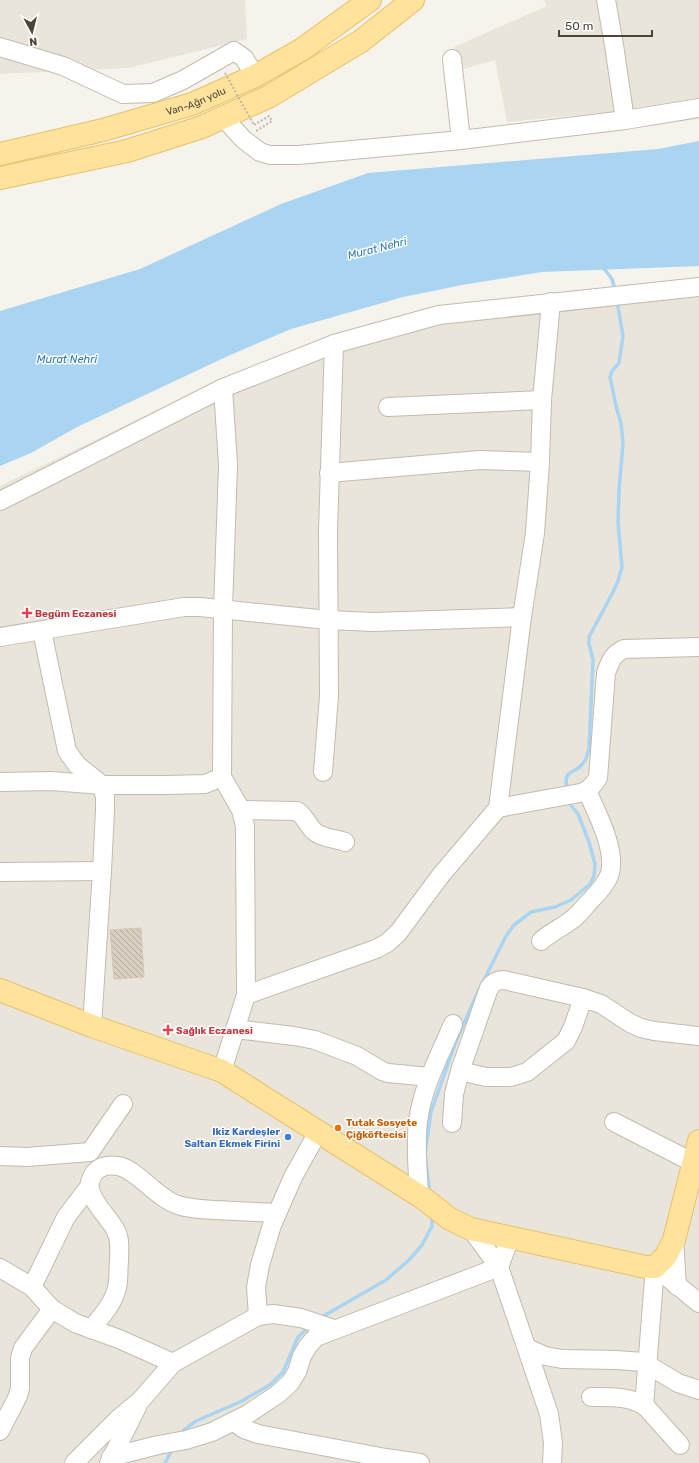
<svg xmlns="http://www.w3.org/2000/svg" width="699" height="1463" viewBox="0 0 699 1463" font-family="Rubik,sans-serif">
<defs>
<pattern id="building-back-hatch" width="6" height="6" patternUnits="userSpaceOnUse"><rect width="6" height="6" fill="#d8cfc1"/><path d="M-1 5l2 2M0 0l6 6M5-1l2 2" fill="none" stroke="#b1aa9e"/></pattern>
</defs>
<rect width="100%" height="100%" fill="#f6f3ec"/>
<g fill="#eae5da">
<polygon points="0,0 245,0 247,39 129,68 0,74"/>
<polygon points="544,0 699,0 699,103 507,122 495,60 460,70 454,47 547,6"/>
<polygon points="699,280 699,1463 0,1463 0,486 219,380 338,333 432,307"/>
</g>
<polygon fill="#a9d4f2" points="699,141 699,266 542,272 462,285 403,297 291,329 228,356 77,427 31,453 0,466 0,311 140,269 281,204 368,173 658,149"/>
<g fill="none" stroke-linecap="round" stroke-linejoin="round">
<g stroke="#a9d4f2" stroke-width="3.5">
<polyline points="602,266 612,279 615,290"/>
<path d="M567,790c-4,-24 7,-13 17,-28 3,-3 3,-9 5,-13l4,-89 -4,-16v-7l24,-45 5,-11 4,-14 -4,-44 1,-33 4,-47 -2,-20 -5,-17 -6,-29 2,-6 7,-8 4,-27 -6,-35"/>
<polyline points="430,1194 425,1154 431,1112 455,1044 476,996 506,936 514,925 531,912 555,907 571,900 590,884 594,876 595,864 589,842 578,814 569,803 568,800"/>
<polyline points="320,1318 386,1280 409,1260 422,1245 432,1226 432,1215"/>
<polyline points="180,1436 184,1430 196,1421 242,1401 271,1384 283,1372 298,1337 309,1327"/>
<polyline points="165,1463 173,1448"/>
</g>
</g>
<polygon fill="url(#building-back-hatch)" stroke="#d3c7b4" points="141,928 144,977 114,979 110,930"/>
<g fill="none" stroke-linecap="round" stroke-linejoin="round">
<defs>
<g id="minor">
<polyline points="606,0 614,45 625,120"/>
<polyline points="0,47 63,66 123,94 153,93 183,80 234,51 244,58 255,76"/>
<polyline points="452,59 461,140"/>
<polyline points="223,117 243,139 260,152 270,155 298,155 461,140 625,120 699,108"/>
<polyline points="388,407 542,400"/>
<polyline points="329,473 480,460 540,462"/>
<polyline points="0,501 223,388 334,344 439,315 699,287"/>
<polyline points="42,631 67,751 77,765 102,785 105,797 105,810 102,871 92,1026"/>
<polyline points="0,637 184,607 200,607 328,620 373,622 522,617"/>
<polyline points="323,772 329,696 328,530 334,344"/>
<polyline points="0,782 51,781 102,785 167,785 205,784 222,777"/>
<path d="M498,808l82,-15c9,-2 13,-8 18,-15l8,-105c5,-13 6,-18 18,-24l75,-2"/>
<path d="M241,810l56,1c8,5 11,15 18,21 7,6 22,7 30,10"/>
<polyline points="0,872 102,871"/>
<path d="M541,941c10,-9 22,-14 33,-23 6,-5 11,-12 16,-17 7,-7 15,-16 19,-25 9,-23 -12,-63 -22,-85"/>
<polyline points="246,995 376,949 387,943 398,933 441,875 498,808 522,617 535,533 540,462 542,400 551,302"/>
<polyline points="235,1029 294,1036 315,1040 357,1056 382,1071 388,1073 430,1077"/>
<polyline points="222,1071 246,995 245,826 241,810 222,777 223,609 228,465 223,388"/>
<polyline points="460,1071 486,1077 511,1077 527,1072 566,1041 573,1027 583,998 601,1004 630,1023 641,1028 654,1031 699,1036"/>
<polyline points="614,1122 694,1163"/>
<path d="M452,1123l2,-29 6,-23 29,-83c4,-6 8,-8 15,-8l79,18"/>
<polyline points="0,1156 27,1157 90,1152 123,1104"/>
<path d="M419,1195c-1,-24 -4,-49 -1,-73 4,-35 22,-67 35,-98"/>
<polyline points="471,1229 499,1267 549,1414 553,1443 552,1463"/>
<polyline points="674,1240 677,1286"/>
<polyline points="655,1267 699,1303"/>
<polyline points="0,1268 32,1287 52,1309 75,1323 119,1339 173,1363"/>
<polyline points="32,1287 66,1217 89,1187"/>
<polyline points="258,1316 256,1287 260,1265 272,1225 293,1177 318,1132"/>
<path d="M91,1329c10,-12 22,-25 26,-41 2,-8 1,-18 2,-27 0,-11 2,-22 -4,-32 -7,-13 -29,-32 -25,-47 4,-14 14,-18 28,-16 19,3 38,32 60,39 11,4 24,4 36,5 21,1 42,2 63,3"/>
<polyline points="527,1348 545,1356 562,1359 616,1360 643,1362 678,1383 699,1390"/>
<path d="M591,1397c18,0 40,-1 55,10l34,38"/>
<polyline points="644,1406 655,1267"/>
<polyline points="234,1422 244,1429 258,1434 386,1458 420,1463"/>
<polyline points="0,1431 18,1396 20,1388 20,1358 23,1348 52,1309"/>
<polyline points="111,1457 158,1445 186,1440 212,1432 248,1414 278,1394 290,1383 297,1372 302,1356 308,1346 316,1337 499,1267 510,1238"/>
<polyline points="74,1463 117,1420 141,1400 173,1363 258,1316 273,1314 301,1318 334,1329"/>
<polyline points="109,1463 137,1407"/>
</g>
<g id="major">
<path id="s1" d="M0,154l103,-24 89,-26 63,-28 46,-26 69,-50"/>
<polyline points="0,178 127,151 202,127 270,96 361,41 413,0"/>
<polyline points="0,990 92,1026 222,1071 423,1198 450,1219 471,1229 646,1267 655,1267 666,1256 674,1240 699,1141"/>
</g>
</defs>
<use href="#minor" stroke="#c2bbae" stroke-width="20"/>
<use href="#major" stroke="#e6c16a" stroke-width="24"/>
<polyline stroke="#c4b79f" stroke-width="2" stroke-dasharray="2 2" stroke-linecap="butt" points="254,125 269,116 272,121 256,131"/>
<use href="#minor" stroke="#fff" stroke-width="18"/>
<use href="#major" stroke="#ffe39c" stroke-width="22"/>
<polyline stroke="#c4b79f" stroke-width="2" stroke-dasharray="2 2" stroke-linecap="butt" points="225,73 254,125"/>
</g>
<g fill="#e0444e" stroke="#fff" stroke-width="1.5">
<path d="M25 607h4v4h4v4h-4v4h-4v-4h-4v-4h4z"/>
<path d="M166 1024h4v4h4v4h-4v4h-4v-4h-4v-4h4z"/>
</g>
<circle fill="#e8710a" stroke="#fff" stroke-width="1.5" cx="338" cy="1128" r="4"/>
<circle fill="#3f7fe0" stroke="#fff" stroke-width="1.5" cx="288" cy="1137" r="4"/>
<g text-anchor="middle" stroke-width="3" stroke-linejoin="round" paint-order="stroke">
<g font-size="10" fill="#4b4439" stroke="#fff">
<text dy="4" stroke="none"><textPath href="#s1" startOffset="203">Van-Ağrı yolu</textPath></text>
</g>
<g font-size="10" font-weight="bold" fill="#be3a42" stroke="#fff" text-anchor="start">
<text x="35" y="617">Begüm Eczanesi</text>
<text x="176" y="1034">Sağlık Eczanesi</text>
</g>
<g font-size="10" font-weight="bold" fill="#c56008" stroke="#fff" text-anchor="start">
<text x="346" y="1126">Tutak Sosyete<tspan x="346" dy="12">Çiğköftecisi</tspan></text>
</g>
<g font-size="10" font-weight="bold" fill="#366cbe" stroke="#fff" text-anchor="end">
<text x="280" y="1135">Ikiz Kardeşler<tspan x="280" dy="12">Saltan Ekmek Firini</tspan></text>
</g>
<g font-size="11" font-style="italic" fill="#2e7ab2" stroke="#fff">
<text transform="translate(377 248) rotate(-14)" y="4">Murat Nehri</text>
<text x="67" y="363">Murat Nehri</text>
</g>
</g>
<g transform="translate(32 32) rotate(173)" stroke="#ffffff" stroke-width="3" paint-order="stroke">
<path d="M0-3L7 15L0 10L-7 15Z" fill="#4b4439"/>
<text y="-6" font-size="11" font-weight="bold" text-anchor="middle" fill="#4b4439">N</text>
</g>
<path d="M559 30v6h93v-6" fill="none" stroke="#4b4439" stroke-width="2"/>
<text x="565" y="30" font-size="12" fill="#4b4439" stroke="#ffffff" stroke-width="3" paint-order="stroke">50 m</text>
</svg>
